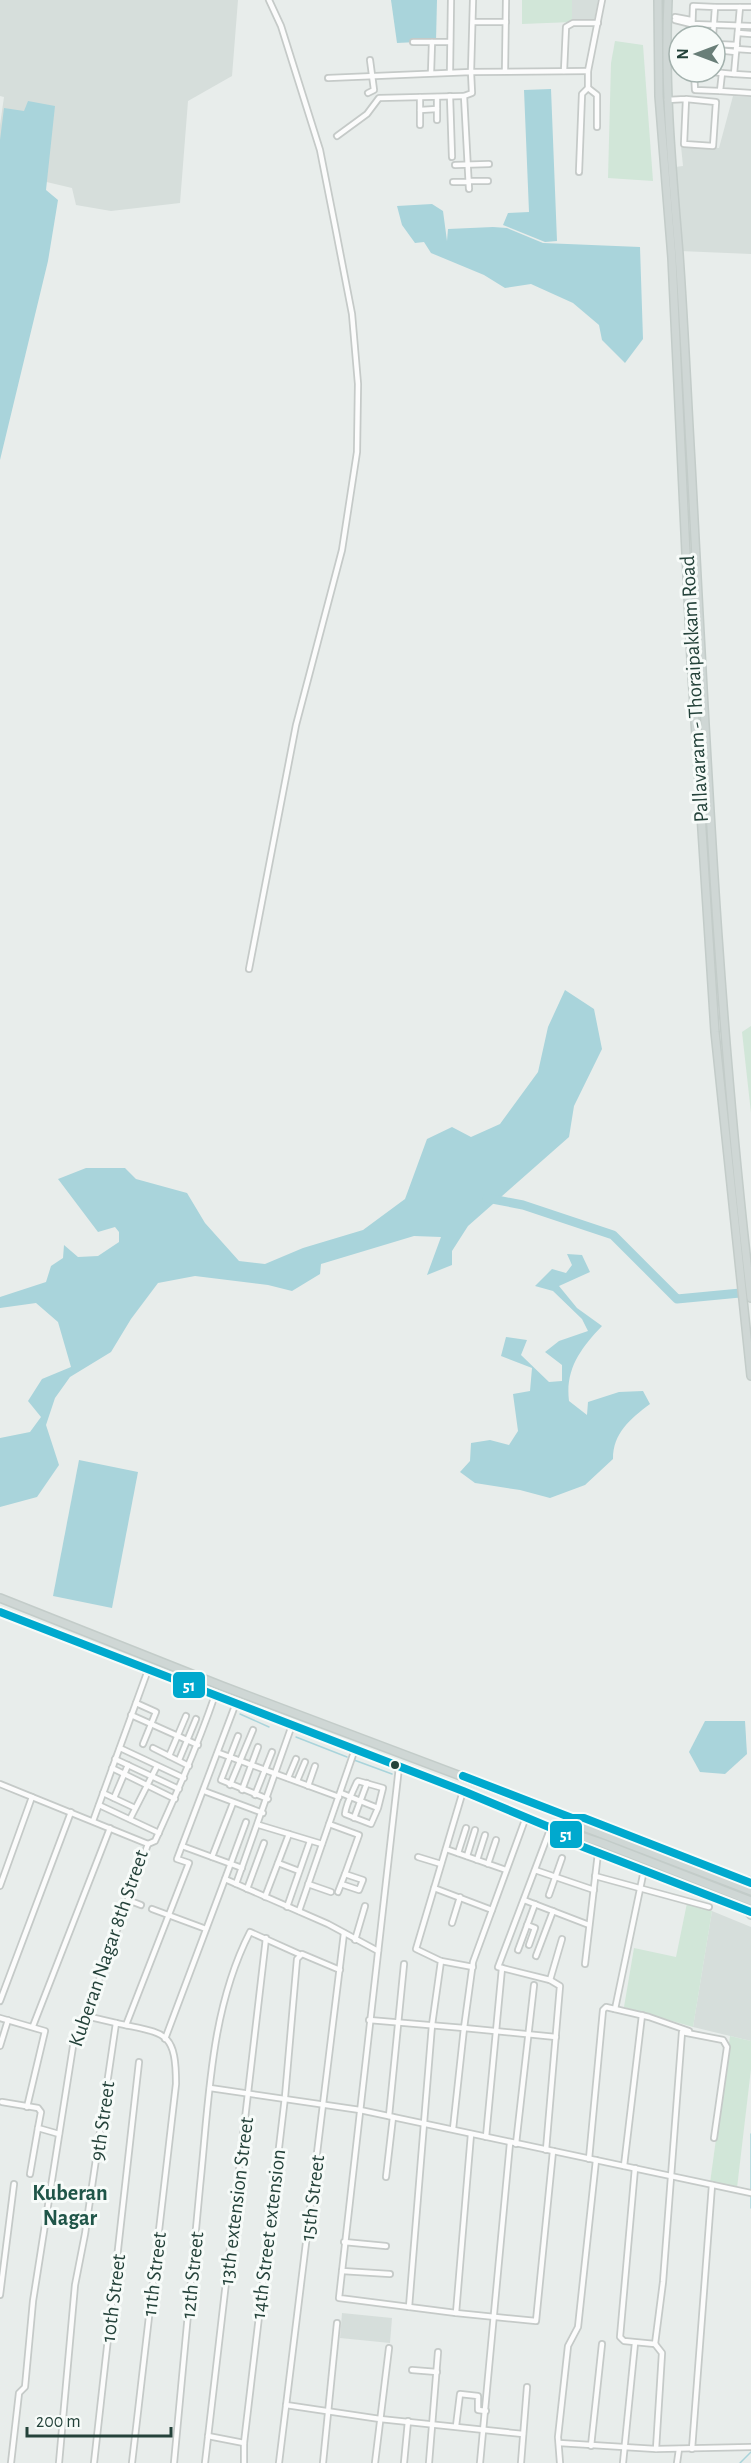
<svg xmlns="http://www.w3.org/2000/svg" width="751" height="2463" viewBox="0 0 751 2463" font-family="'Alegreya Sans',sans-serif">
<rect width="100%" height="100%" fill="#e8edeb"/>
<g fill="#d6dedb">
<polygon points="0,0 238,0 232,76 188,101 180,203 111,211 76,205 72,188 0,171 0,125 4,97 0,96"/>
<polygon points="572,0 598,0 594,21 572,21"/>
<polygon points="733,96 751,97 751,254 680,251 675,167 683,166 681,146 719,148"/>
<polygon points="712,1911 751,1927 751,2041 693,2027"/>
<polygon points="342,2313 392,2318 390,2343 340,2338"/>
</g>
<g fill="#d1e6d8">
<polygon points="522,0 572,0 572,22 522,24"/>
<polygon points="615,41 643,45 653,181 608,178 611,63"/>
<polygon points="751,1026 751,1113 742,1032"/>
<polygon points="687,1903 712,1911 693,2027 624,2007 634,1948 676,1957"/>
<polygon points="730,2036 751,2041 751,2069 737,2188 710,2183"/>
</g>
<g fill="#a9d4db">
<polygon points="391,0 437,0 436,41 397,43"/>
<polygon points="551,89 557,241 545,242 503,225 508,213 529,212 524,90"/>
<polygon points="28,101 55,106 46,190 58,200 48,261 0,460 0,140 4,108 24,111"/>
<polygon points="432,204 443,211 447,241 448,229 493,227 507,228 543,243 640,247 643,339 625,363 602,340 599,325 573,303 531,284 505,288 484,275 431,253 424,242 415,243 402,225 397,206"/>
<polygon points="565,990 594,1009 602,1049 574,1106 569,1137 468,1226 452,1251 452,1265 427,1275 441,1237 414,1236 321,1264 320,1274 292,1291 268,1285 195,1276 158,1283 131,1319 111,1352 70,1377 55,1398 46,1425 59,1465 37,1497 0,1507 0,1438 30,1432 41,1417 28,1401 42,1379 71,1367 58,1322 36,1303 0,1308 0,1297 46,1282 51,1266 63,1258 64,1245 78,1257 98,1256 119,1242 119,1232 115,1227 98,1232 58,1179 86,1168 125,1168 136,1179 187,1193 205,1223 239,1261 265,1264 303,1248 363,1230 405,1199 427,1139 452,1127 471,1137 500,1124 538,1072 548,1027"/>
<path d="M567,1254l15,1 8,17 -31,14 18,22 25,18c-21,22 -37,43 -33,75l18,14 1,-13 31,-10 24,-1 7,13c-20,15 -37,29 -37,55l-28,26 -35,13 -30,-8 -45,-7 -15,-11 10,-11 1,-18 19,-3 19,5 9,-14 -5,-37 17,-3 2,-23 -31,-12 5,-19 21,3 -6,15 28,27 13,-1v-16l-17,-13 14,-11 29,-10 -6,-12 -29,-28 -18,-5 17,-17 14,4 6,-8z"/>
<polygon points="79,1460 138,1472 112,1608 53,1596"/>
<polygon points="705,1721 745,1721 747,1754 725,1774 700,1772 689,1752"/>
</g>
<g fill="none" stroke-linecap="round" stroke-linejoin="round">
<g stroke="#a9d4db" stroke-width="1.5">
<polyline points="240,1714 269,1727"/>
<polyline points="296,1737 347,1757"/>
<polyline points="354,1760 392,1774"/>
<polyline points="741,1913 747,1916"/>
<polyline points="751,2134 751,2208"/>
<polyline points="740,2463 751,2452"/>
</g>
<polyline stroke="#a9d4db" stroke-width="9" points="487,1198 523,1205 613,1235 677,1299 751,1292"/>
<defs>
<g id="minor">
<polyline points="473,0 471,72 588,71"/>
<polyline points="715,7 751,7"/>
<polyline points="675,17 691,20"/>
<polyline points="675,20 691,24 751,26"/>
<polyline points="473,22 506,22"/>
<polyline points="738,33 751,34"/>
<polyline points="692,36 693,6 715,7 713,36"/>
<polyline points="413,42 450,42"/>
<polyline points="715,44 737,45"/>
<polyline points="736,49 751,50"/>
<polyline points="715,50 736,52"/>
<polyline points="505,71 506,0"/>
<polyline points="564,71 566,27 573,23 598,23"/>
<polyline points="450,72 451,0"/>
<polyline points="694,72 695,90 720,91"/>
<polyline points="711,72 734,74 740,7"/>
<polyline points="431,73 432,42"/>
<polyline points="722,73 720,91 751,93"/>
<polyline points="734,74 751,75"/>
<polyline points="328,78 471,72 472,93 464,96 469,189"/>
<polyline points="588,88 597,95 597,127"/>
<polyline points="368,93 374,90 370,60"/>
<polyline points="450,96 452,157"/>
<polyline points="420,97 420,125"/>
<polyline points="667,100 686,99 684,144 713,146 716,102 686,99"/>
<polyline points="420,110 437,109"/>
<polyline points="437,120 437,97"/>
<polyline points="337,136 367,114 379,98 464,96"/>
<polyline points="455,165 489,164"/>
<polyline points="579,172 582,94 588,88 588,71 602,0"/>
<polyline points="469,181 488,181"/>
<polyline points="453,182 469,182"/>
<polyline points="249,969 296,725 342,550 357,452 358,384 352,314 335,226 320,150 281,26 269,0"/>
<polyline points="136,1703 156,1712 143,1744"/>
<polyline points="131,1715 198,1745"/>
<polyline points="238,1736 221,1780 268,1799"/>
<polyline points="120,1748 184,1778"/>
<polyline points="153,1748 189,1766"/>
<polyline points="219,1753 339,1797"/>
<polyline points="169,1756 186,1716"/>
<polyline points="115,1759 179,1789"/>
<polyline points="179,1760 196,1719"/>
<polyline points="399,1767 339,2298 456,2313"/>
<polyline points="112,1768 175,1799"/>
<polyline points="288,1778 296,1759"/>
<polyline points="297,1781 305,1762"/>
<polyline points="0,1784 32,1797 0,1886"/>
<polyline points="230,1785 253,1730"/>
<polyline points="308,1786 315,1766"/>
<polyline points="242,1790 258,1747"/>
<polyline points="204,1791 263,1813"/>
<polyline points="103,1793 135,1808"/>
<path d="M341,1793c12,5 24,10 37,15l-7,16 -26,-10c1,-10 7,-21 12,-32l1,-1 25,7 -5,20"/>
<polyline points="255,1795 272,1752"/>
<polyline points="32,1797 148,1844"/>
<polyline points="114,1798 128,1765"/>
<polyline points="99,1805 159,1833"/>
<polyline points="354,1818 367,1783"/>
<polyline points="130,1819 157,1766"/>
<polyline points="93,1821 148,1670"/>
<polyline points="329,1824 359,1835 345,1874"/>
<polyline points="259,1825 322,1844"/>
<path d="M148,1844l7,-3c22,-48 43,-96 60,-146"/>
<polyline points="182,1846 242,1868"/>
<polyline points="446,1849 506,1870"/>
<polyline points="458,1853 466,1828"/>
<polyline points="467,1856 475,1830"/>
<polyline points="212,1857 233,1803"/>
<polyline points="418,1857 441,1864"/>
<polyline points="477,1860 485,1835"/>
<polyline points="278,1863 299,1871"/>
<polyline points="488,1864 496,1840"/>
<polyline points="535,1870 594,1890"/>
<polyline points="595,1876 709,1907"/>
<polyline points="225,1879 246,1822"/>
<polyline points="236,1884 292,1725"/>
<polyline points="308,1884 331,1892"/>
<polyline points="434,1888 492,1910"/>
<polyline points="247,1889 264,1843"/>
<polyline points="338,1892 345,1874 363,1880 359,1890 341,1884"/>
<polyline points="549,1895 562,1858"/>
<polyline points="265,1897 289,1834"/>
<polyline points="128,1900 141,1905"/>
<polyline points="524,1900 589,1925"/>
<polyline points="287,1907 310,1841"/>
<polyline points="152,1909 206,1929"/>
<polyline points="299,1911 355,1749"/>
<polyline points="452,1923 460,1897"/>
<polyline points="527,1925 535,1928 529,1945"/>
<polyline points="355,1940 365,1906"/>
<polyline points="518,1950 535,1904"/>
<polyline points="536,1956 553,1911"/>
<polyline points="441,1961 473,1967"/>
<polyline points="585,1964 598,1853"/>
<polyline points="550,1980 562,1939"/>
<polyline points="0,2001 71,1812"/>
<polyline points="615,2009 644,1870"/>
<polyline points="86,2016 116,2023"/>
<polyline points="0,2018 45,2031 27,2107"/>
<polyline points="369,2020 464,2028 473,1962 526,1817"/>
<polyline points="126,2025 189,1863 177,1859 236,1703"/>
<polyline points="33,2026 110,1828"/>
<polyline points="165,2039 225,1879 328,1924 378,1951"/>
<polyline points="0,2046 8,2020"/>
<polyline points="210,2088 360,2110 751,2193"/>
<polyline points="2,2102 38,2108 41,2112 38,2128 59,2134"/>
<polyline points="389,2116 404,1964"/>
<polyline points="453,2129 464,2028 556,2037"/>
<polyline points="471,2134 456,2313 536,2321 553,2151"/>
<polyline points="486,2137 502,1968"/>
<polyline points="516,2144 534,1985"/>
<polyline points="546,2150 560,1986 550,1980 498,1967 551,1827"/>
<polyline points="589,2159 603,2010 606,2007 649,2017 689,2031"/>
<polyline points="624,2166 642,2015"/>
<polyline points="635,2168 620,2337 624,2341 655,2344"/>
<polyline points="30,2174 38,2128"/>
<polyline points="386,2177 393,2117"/>
<polyline points="344,2242 386,2246"/>
<polyline points="342,2271 390,2274"/>
<polyline points="0,2295 14,2184"/>
<polyline points="409,2307 432,2025 441,1961 416,1949 463,1791"/>
<polyline points="655,2344 663,2282 682,2032 723,2040 727,2047 714,2138"/>
<polyline points="655,2344 662,2353 656,2449"/>
<polyline points="412,2370 437,2372"/>
<polyline points="286,2405 380,2419 523,2434"/>
<polyline points="456,2426 460,2394 478,2396 478,2410 486,2411"/>
<polyline points="208,2436 244,2443 285,2097 297,1959 302,1954 340,1970"/>
<polyline points="244,2443 244,2463"/>
<polyline points="559,2443 656,2449 751,2447"/>
<polyline points="591,2446 602,2344"/>
<polyline points="692,2449 712,2185"/>
<polyline points="11,2463 19,2393 25,2387 33,2301 74,2040 86,2016 148,1844"/>
<path d="M59,2463l16,-178 10,-51 31,-211c48,11 60,6 60,61l-44,379"/>
<polyline points="94,2463 139,2062"/>
<path d="M174,2463c9,-92 17,-185 26,-277 9,-85 10,-176 50,-254l49,22"/>
<polyline points="205,2463 266,1938"/>
<polyline points="279,2463 344,1933"/>
<polyline points="323,2463 337,2323"/>
<polyline points="375,2463 389,2348"/>
<polyline points="404,2463 408,2421"/>
<polyline points="429,2463 438,2352"/>
<polyline points="480,2463 510,2143"/>
<polyline points="521,2463 527,2387"/>
<polyline points="560,2463 558,2437 568,2346 578,2327 596,2160"/>
<polyline points="623,2463 635,2343"/>
<polyline points="677,2463 679,2449"/>
</g>
<g id="tertiary">
<polyline points="572,1818 584,1818 744,1881"/>
<polyline points="568,1835 573,1843 598,1853 749,1912"/>
</g>
<g id="primary">
<polyline points="658,0 659,96 672,258 691,659 715,1032 751,1376"/>
<path d="M668,0c-4,85 4,169 11,254 5,70 8,140 12,209 15,279 27,557 60,835"/>
<polyline points="0,1598 222,1686 572,1818 581,1826 751,1891"/>
<polyline points="0,1612 463,1791 568,1835 578,1835 602,1843 751,1901"/>
<polyline points="743,1880 751,1881"/>
<polyline points="748,1911 751,1915"/>
</g>
</defs>
<use href="#minor" stroke="#c5cac8" stroke-width="8"/>
<use href="#tertiary" stroke="#c5cac8" stroke-width="8"/>
<use href="#primary" stroke="#c3ccc9" stroke-width="10"/>
<use href="#minor" stroke="#fcfcfc" stroke-width="4.5"/>
<use href="#tertiary" stroke="#fcfcfc" stroke-width="5"/>
<use href="#primary" stroke="#cfd7d5" stroke-width="7"/>
<defs>
<g id="bus-1">
<polyline points="0,1612 463,1791 568,1835 573,1843 751,1912"/>
<polyline points="463,1776 572,1818 584,1818 751,1883"/>
</g>
</defs>
<use href="#bus-1" stroke="#f7fbf9" stroke-width="12"/>
<use href="#bus-1" stroke="#00a9ce" stroke-width="8"/>
</g>
<circle fill="#24423a" stroke="#f7fbf9" stroke-width="2" cx="395" cy="1765" r="5"/>
<g text-anchor="middle" stroke-width="6" stroke-linejoin="round" paint-order="stroke">
<g font-size="21" fill="#24423a" stroke="#f7fbf9">
<text transform="translate(694 689) rotate(-93)" y="7">Pallavaram - Thoraipakkam Road</text>
<text transform="translate(108 1948) rotate(-71)" y="7">Kuberan Nagar 8th Street</text>
<text transform="translate(102 2121) rotate(-82)" y="7">9th Street</text>
<text transform="translate(312 2198) rotate(-83)" y="7">15th Street</text>
<text transform="translate(236 2201) rotate(-83)" y="7">13th extension Street</text>
<text transform="translate(268 2234) rotate(-83)" y="7">14th Street extension</text>
<text transform="translate(154 2274) rotate(-83)" y="7">11th Street</text>
<text transform="translate(192 2275) rotate(-84)" y="7">12th Street</text>
<text transform="translate(113 2298) rotate(-83)" y="7">10th Street</text>
</g>
<g font-size="22" font-weight="bold" fill="#1f5548" stroke="#f7fbf9">
<text x="70" y="2200">Kuberan<tspan x="70" dy="25">Nagar</tspan></text>
</g>
</g>
<g stroke="#f7fbf9" stroke-width="2">
<rect x="172" y="1671" width="34" height="28" rx="6" fill="#00a9ce"/>
<rect x="549" y="1820" width="34" height="29" rx="6" fill="#00a9ce"/>
</g>
<g font-size="16" text-anchor="middle" font-weight="bold" fill="#fff">
<text x="189" y="1691">51</text>
<text x="566" y="1840">51</text>
</g>
<g transform="translate(697 54) rotate(270)"><circle r="28" fill="#f7fbf9" stroke="#a3b1ad" stroke-width="1.5"/>
<path d="M0-4.5L10 22L0 15L-10 22Z" fill="#697e78"/>
<text y="-9" font-size="16" font-weight="bold" text-anchor="middle" fill="#24423a">N</text>
</g>
<path d="M27 2427v9h144v-9" fill="none" stroke="#24423a" stroke-width="3"/>
<text x="36" y="2427" font-size="18" fill="#24423a" stroke="#f7fbf9" stroke-width="4.5" paint-order="stroke">200 m</text>
</svg>
